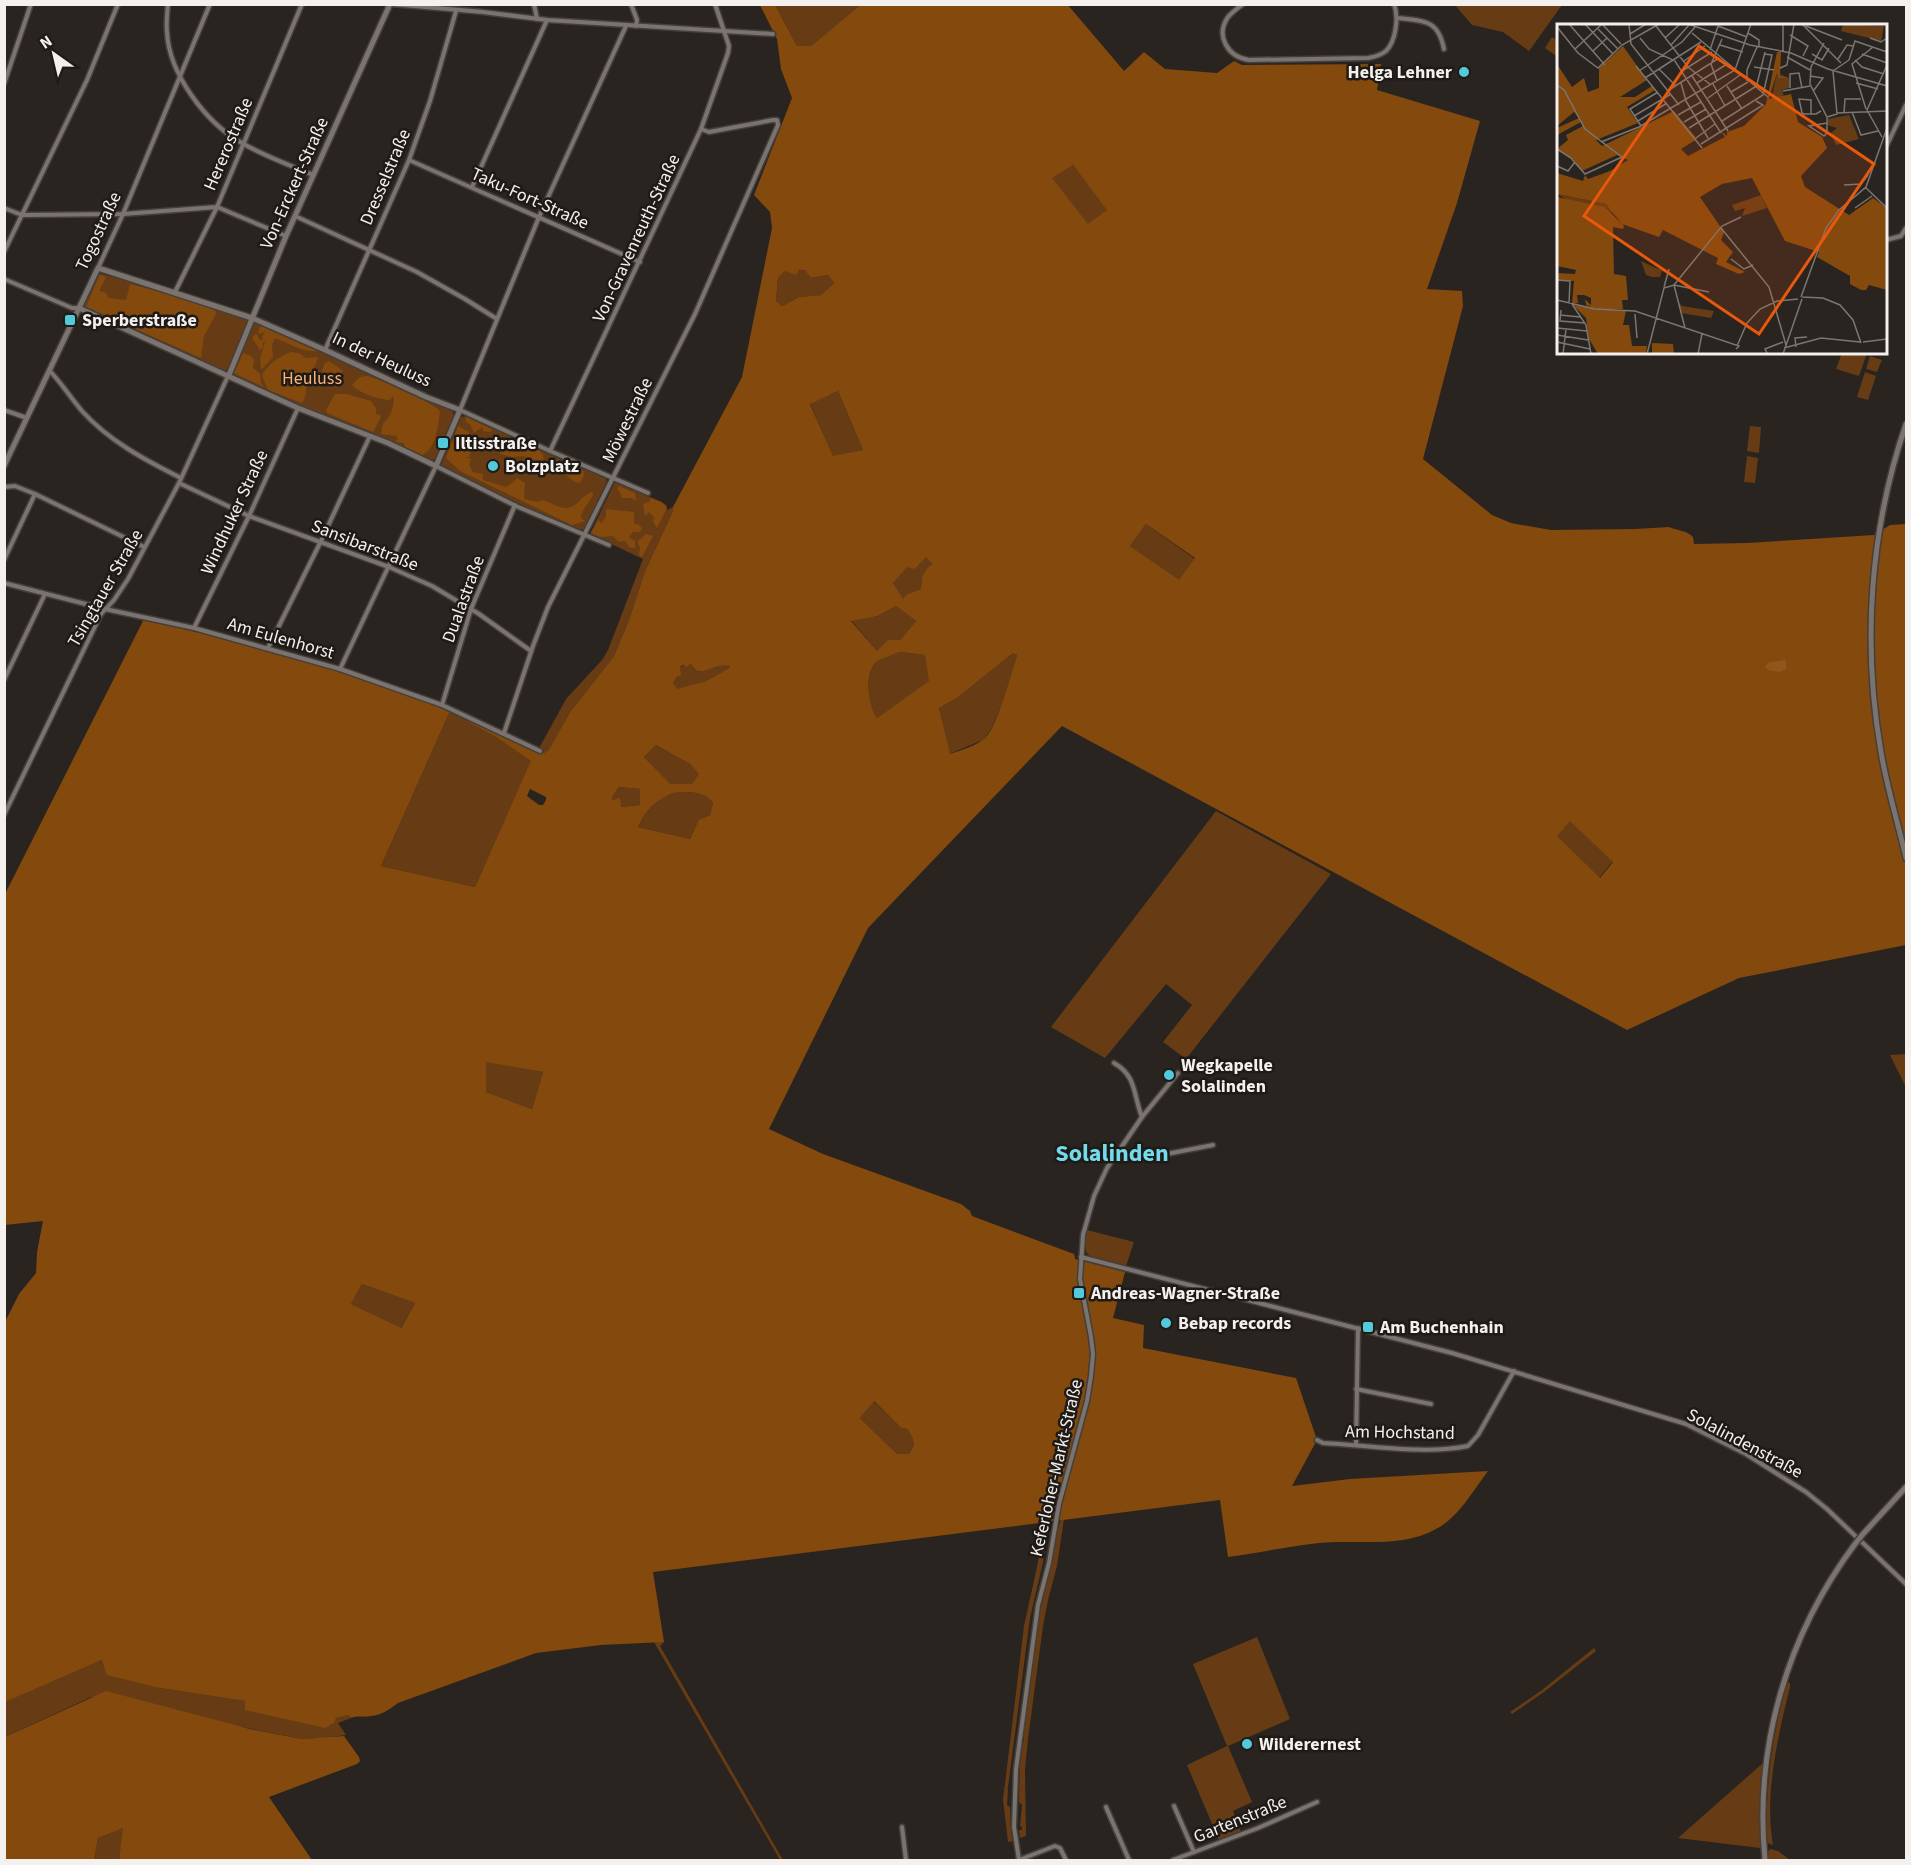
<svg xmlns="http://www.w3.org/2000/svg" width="1911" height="1865" viewBox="0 0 1911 1865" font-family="'Source Sans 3',sans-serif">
<rect width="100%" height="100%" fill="#292420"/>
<g fill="#673c15">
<polygon points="775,5 860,5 811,46 797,46"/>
<polygon points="1455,5 1562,5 1529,51 1503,32 1472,25"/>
<polygon points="1552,37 1558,41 1558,57 1545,48"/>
<polygon points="1073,165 1108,210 1088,225 1051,178"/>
<polygon points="806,270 811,278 828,275 834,283 821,295 799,297 782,306 776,301 778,278 785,271"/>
<polygon points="99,273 176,295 248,319 228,369 224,371 83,307"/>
<polygon points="254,322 324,351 452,410 454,415 435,459 432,460 299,405 235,376 233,372"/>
<polygon points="1842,353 1867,353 1859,376 1836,369"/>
<polygon points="1870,356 1882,360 1877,372 1866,369"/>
<polygon points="1865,372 1876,376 1868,400 1857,397"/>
<polygon points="838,391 863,450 833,457 810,403"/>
<path d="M467,416l88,41 50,21 2,3 -23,48 -4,1c-47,-20 -94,-40 -139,-65l20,-48z"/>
<polygon points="1750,426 1761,427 1759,453 1747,451"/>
<polygon points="1747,456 1758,458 1755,483 1744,482"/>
<polygon points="615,482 662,502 667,506 667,510 673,507 673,511 645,571 629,620 614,656 570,712 549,751 544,753 537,752 566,699 603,659 608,650 643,559 590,534"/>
<polygon points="1146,524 1195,559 1179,581 1130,546"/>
<polygon points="926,556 934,564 921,582 921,589 907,594 903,600 893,583 907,566 919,565"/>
<polygon points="896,606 916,621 900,640 877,651 851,620 878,616"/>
<path d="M900,652l25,3 5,26 -53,37c-9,-13 -14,-45 1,-57 5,-4 16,-6 22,-9z"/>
<path d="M1013,653l4,2 -2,7c-7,20 -17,63 -32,78l-34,14 -10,-46 18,-10z"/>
<path d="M690,664c3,2 5,6 8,7 7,3 20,-8 32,-6l-1,3 -23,13 -30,9 -3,-7 7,-16z"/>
<polygon points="450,711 496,737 532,761 475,887 381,866"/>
<polygon points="656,745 690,764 700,774 692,784 669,784 644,757"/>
<polygon points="619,787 640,789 640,805 621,807 613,800 612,797"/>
<path d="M673,793c15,-1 30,-3 40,10l-3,12c-12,4 -15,14 -20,24l-52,-12c8,-16 17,-27 35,-34z"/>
<polygon points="1216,811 1331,874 1186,1059 1163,1042 1192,1005 1166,984 1105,1058 1051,1027"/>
<polygon points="1570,820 1613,861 1599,878 1556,836"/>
<polygon points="1906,1054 1906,1087 1890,1055"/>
<polygon points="486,1061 543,1072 532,1109 486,1092"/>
<path d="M1087,1230l47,12 -8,24 -36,-10c-8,-6 -4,-17 -3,-26z"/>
<polygon points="362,1284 415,1303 400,1329 351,1304"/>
<polygon points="873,1401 901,1428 907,1429 912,1437 914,1445 909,1454 897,1454 860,1418"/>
<polygon points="1064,1519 1057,1566 1048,1600 1043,1626 1028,1739 1025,1769 1026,1836 1020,1838 1019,1830 1022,1830 1022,1827 1020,1826 1022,1805 1019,1802 1020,1755 1024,1739 1023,1730 1032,1672 1037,1625 1051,1564 1056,1534 1061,1520"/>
<polygon points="1050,1521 1043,1562 1030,1618 1008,1787 1007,1787 1008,1789 1007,1805 1010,1807 1011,1833 1013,1841 1008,1842 1003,1799 1005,1784 1024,1626 1037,1567 1045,1522"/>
<polygon points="1257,1637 1290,1719 1228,1746 1252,1802 1233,1811 1241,1832 1219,1840 1187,1765 1227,1746 1193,1664"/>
<polygon points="654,1642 664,1642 660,1646 783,1860 780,1860"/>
<polygon points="1594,1648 1596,1651 1544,1692 1512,1714 1510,1712 1542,1690"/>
<polygon points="102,1660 160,1688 246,1701 245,1709 331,1725 336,1718 348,1715 351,1718 338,1723 346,1735 322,1738 302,1739 91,1697 5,1737 4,1702"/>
<path d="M1787,1682l3,1v4c-12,49 -26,107 -17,158l-6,-2c-2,-55 5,-107 20,-161z"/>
<polygon points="1763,1763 1761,1784 1760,1848 1678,1838"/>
<polygon points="124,1827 119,1860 94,1860 98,1838"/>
<polygon points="1771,1849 1778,1851 1790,1860 1768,1860 1767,1852"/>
</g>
<g fill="#83490d" fill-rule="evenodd">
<path d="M1067,4l57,67 20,-19 21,17 52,4 17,-12 8,4 139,-1 -4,26 103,31 -23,82 -30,86 35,2 1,15 -40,153 69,56 19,8 40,7 84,-1 34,-2c9,4 17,3 24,10l1,7 53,-1 127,-8 16,-10 16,-1v421l-167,33 -112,52 -565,-304 -194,202 -99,201 54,25 138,50 9,7 2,5 102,38 1,5 50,13 -12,46 31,7 -1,23 153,30 21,62 -25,46 58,-7 138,-8c-15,20 -29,46 -52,58 -36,20 -79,10 -117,14 -30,3 -61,10 -91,14l-8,-57 -567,72 11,70 -63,3 -65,8 -138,50c-8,6 -16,12 -27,13 -7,2 -12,-1 -20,2l-3,-3 -12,3 -2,5 -9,5 -80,-18v-9l-85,-13 -53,-13 -5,-15 -97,42v-380l14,-28 17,-21 1,-21 6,-31 -38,4 -1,-329 140,-277 124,31 74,22 108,39 -69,155 94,21 56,-126 -35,-24 -29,-16v-1l70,32 7,1 5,-3 21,-38 44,-56 15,-36 16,-49 28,-60v-4l69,-130 30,-149 -2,-16 -16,-17 38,-97 -11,-29 -4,-30 -17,-34h15l22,41h14l49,-41zM1073,165l34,45 -19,14 -36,-46zM799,270h6l6,8 17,-3 6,8 -13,12 -22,2 -17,9 -6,-5 2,-23 7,-7 11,4zM838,391l25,59 -30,6 -23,-52zM1146,524l49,34 -16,22 -49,-34zM926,557l7,7c-9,5 -12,14 -12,25l-14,5 -4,5 -10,-16 14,-16 8,2zM896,606l20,15 -16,19h-12l-11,11 -26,-30 27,-5zM900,652l25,3 4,26 -52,37c-9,-13 -14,-46 1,-57 6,-4 16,-6 22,-9zM1013,653l4,2 -2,7c-6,17 -18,65 -30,76 -8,8 -25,12 -35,16l-11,-46 18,-10zM690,664c3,2 5,6 8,7 8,3 20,-9 32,-5l-1,2 -23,13 -29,8 -4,-6 4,-7h4l-1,-9 3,-2 4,2zM656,745l34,19 9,10 -7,10h-22l-26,-27zM619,787l21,2v16l-19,2 -1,-9 -7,2 -1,-3zM530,789l16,8v3l-3,5h-4l-12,-9zM673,793c15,-1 30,-3 40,10l-3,12 -11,5 -9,19 -52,-12c8,-17 18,-27 35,-34zM1570,821l43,41 -13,16 -43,-42zM486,1062l57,10 -11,37 -46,-17zM362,1284l53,19 -14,25 -50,-24zM874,1401l27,27 6,1 5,8 2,8 -5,9h-12l-37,-36z"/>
<polygon points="101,275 106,277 99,291 105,292 109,298 126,300 130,284 212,306 215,309 216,314 204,336 201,358 86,307 99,276"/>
<path d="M261,325l59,26c-17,2 -30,-7 -45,-13l-3,7 1,12 -10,11 -2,1 -1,-10 5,-17 -2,-1v6l-3,3 -8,-12 4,-5 4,7h3l-1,-3 3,-5 -6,2 -1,-2z"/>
<path d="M291,352l8,1 7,5 12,-1c-2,9 -7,15 -10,23 -3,9 0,15 -6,23l-34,-13 -6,-14c4,-11 18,-20 29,-24z"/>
<polygon points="243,353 251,356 254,360 253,368 260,374 261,383 264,387 234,373"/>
<path d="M329,361l14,10 -7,8 -9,5c-9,-5 -5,-12 -3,-20z"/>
<path d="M367,376c11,2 67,27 73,35 -2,15 -3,37 -18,44l-17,-8 -1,-4 -9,-1 3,-4 -2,-2 -15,-2 2,-11c8,-5 10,-15 11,-24l-1,-3 -3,4c-13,-1 -29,-6 -38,-15l8,-8z"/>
<polygon points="335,394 347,394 371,401 376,408 376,414 380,415 381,417 373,432 327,413 326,410"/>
<polygon points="466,417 491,429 492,431 489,432 483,431 482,427 474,433 470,424 466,422"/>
<path d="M458,426l11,6v19l2,1 -2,5h-3l5,2 -2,6 4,7 10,2v6l23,7 6,-4 5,-5 8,5 -1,16 15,3 3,-2c8,2 16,8 24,8 11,0 17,-14 26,-16l1,3c-3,7 -12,15 -12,23l4,3 -13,4 -112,-54 -14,-13z"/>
<path d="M513,439l2,2v3l2,3 22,4 4,3c1,9 -1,15 -10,18l-2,-6 -6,-2 -1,-5 1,-3 -13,1 -12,-3 1,-4h12l-2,-9z"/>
<polygon points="553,458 567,464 567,467 553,472 546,464"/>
<path d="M576,467l7,4 1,4 -4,8c-6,-1 -11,-4 -14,-9l5,-5z"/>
<polygon points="619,486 635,493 636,501 631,498 622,498 620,492 617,489"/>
<polygon points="651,498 661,502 666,506 666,510 657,528 653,522 654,517 649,512 645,516 643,504 649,502"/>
<polygon points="606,509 634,512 634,524 638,524 642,528 640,532 633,532 629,537 635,541 635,548 630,548 625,541 619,542 613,536 600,537 591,533 598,520 602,523 606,516"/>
<polygon points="646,534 653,536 642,557 639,555 640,547 637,542"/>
<polygon points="106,1691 250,1729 302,1739 344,1736 359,1757 360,1761 357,1764 269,1797 312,1860 119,1860 123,1828 98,1838 94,1860 5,1860 5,1737"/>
</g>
<polygon fill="#91561e" points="1786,660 1786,669 1780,672 1768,670 1765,666 1770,662"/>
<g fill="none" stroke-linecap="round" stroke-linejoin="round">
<defs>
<g id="minor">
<path d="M168,4c-1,10 -2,19 -1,28 2,42 39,91 75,111 22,13 48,22 71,32"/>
<polyline points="391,4 483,12 547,20 773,34"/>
<polyline points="534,4 537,19"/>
<polyline points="631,4 637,20 636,26"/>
<path d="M1243,4c-5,4 -11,8 -15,13 -13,19 0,40 21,43l119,-2c6,-1 13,-3 18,-7 10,-10 13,-34 8,-47"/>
<path d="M1397,18c27,3 41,1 47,31"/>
<polyline points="626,26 539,217 460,410 550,451 648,493"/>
<polyline points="4,84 31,4"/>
<polyline points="1886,147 1906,105"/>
<polyline points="409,160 640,262"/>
<polyline points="472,187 547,20"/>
<polyline points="4,208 22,215 123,214 217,207 286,236"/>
<polyline points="295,216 417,272 465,299 497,319"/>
<polyline points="1886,240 1901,236 1906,228"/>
<polyline points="4,252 87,80 118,4"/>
<polyline points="98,268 123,214 210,4"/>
<polyline points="4,279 72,308 79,308"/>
<polyline points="175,292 217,207 302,4"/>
<polyline points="325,350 409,160 430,101 456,11"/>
<path d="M50,371c12,13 21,27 32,40 27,30 63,49 99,67"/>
<polyline points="4,410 27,418"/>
<polyline points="550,451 701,129 728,53 729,46 715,4"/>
<polyline points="179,483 249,516 389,567 432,586 479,614 531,651"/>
<polyline points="4,487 15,486 35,494 144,547"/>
<polyline points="4,560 35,494"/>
<polyline points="4,583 105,609 194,628 340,669 442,705 540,751"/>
<polyline points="194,628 249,516 298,408"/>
<polyline points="268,648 321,541 370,436"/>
<polyline points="340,669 436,466 516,506 609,545"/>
<polyline points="4,680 45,594"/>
<polyline points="442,705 471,609 515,505"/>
<polyline points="504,733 533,646 548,607 695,314 778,125 777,120 773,120 709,132 701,129"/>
<polyline points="4,815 101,614 114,600 128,579 179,483 228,376"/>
<path d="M1114,1063c23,13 19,32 28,54"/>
<polyline points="1117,1153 1127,1158 1141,1159 1213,1145"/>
<polyline points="1081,1257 1452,1353 1686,1424 1746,1454 1806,1492 1827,1509 1906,1584"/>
<polyline points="1356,1389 1431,1404"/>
<path d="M1317,1440l6,3c45,2 101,12 145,3l10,-11 36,-64"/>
<polyline points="1356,1445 1358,1328"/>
<polyline points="1174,1806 1194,1852"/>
<polyline points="1106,1807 1129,1860"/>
<polyline points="902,1827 906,1860"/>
<polyline points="1066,1860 1060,1848 1055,1846 1019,1860 1014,1827 1016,1769 1038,1605 1049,1563 1059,1504 1087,1401 1091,1376 1093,1354 1091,1337 1080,1279 1083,1235 1094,1196 1107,1168 1142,1117 1178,1073"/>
<polyline points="1173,1860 1258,1828 1317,1802"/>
</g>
<g id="tertiary">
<polyline points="229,375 286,236 390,4"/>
<polyline points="4,466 98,268 252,318 325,350 426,397 460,410 436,466 388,443 298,408 79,308"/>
</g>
<g id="secondary">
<path d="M1906,424c-36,105 -44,219 -25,328 6,36 17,71 25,106"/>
<polyline points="1863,1534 1906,1487"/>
<path d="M1765,1860c-11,-113 22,-225 90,-316"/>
</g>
</defs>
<use href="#minor" stroke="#433f3b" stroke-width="7"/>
<use href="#tertiary" stroke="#433f3b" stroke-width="8"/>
<use href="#secondary" stroke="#433f3b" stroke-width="8"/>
<use href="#minor" stroke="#7a736f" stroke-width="4"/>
<use href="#tertiary" stroke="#7a736f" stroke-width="5"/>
<use href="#secondary" stroke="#7a736f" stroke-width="5"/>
<defs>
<polyline id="secondary-bridge" points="1855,1544 1863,1534"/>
</defs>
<use href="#secondary-bridge" stroke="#433f3b" stroke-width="8" stroke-linecap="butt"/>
<use href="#secondary-bridge" stroke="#7a736f" stroke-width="5"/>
</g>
<g fill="#53cadc" stroke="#1f1a16" stroke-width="2">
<circle cx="1464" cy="72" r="6"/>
<rect x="64" y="314" width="12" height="12" rx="3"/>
<rect x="437" y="437" width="12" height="12" rx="3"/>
<circle cx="493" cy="466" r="6"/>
<circle cx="1169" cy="1075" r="6"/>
<rect x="1073" y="1287" width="12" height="12" rx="3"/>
<circle cx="1166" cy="1323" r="6"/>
<rect x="1362" y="1321" width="12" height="12" rx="3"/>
<circle cx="1247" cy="1744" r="6"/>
</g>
<g text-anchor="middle" stroke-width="5" stroke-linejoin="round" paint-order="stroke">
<g font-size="18" font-weight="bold" fill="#f3f0ed" stroke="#1f1a16" text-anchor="start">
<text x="1452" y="78" text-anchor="end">Helga Lehner</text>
<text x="82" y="326">Sperberstraße</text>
<text x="455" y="449">Iltisstraße</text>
<text x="505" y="472">Bolzplatz</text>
<text x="1181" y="1071">Wegkapelle<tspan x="1181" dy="21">Solalinden</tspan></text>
<text x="1091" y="1299">Andreas-Wagner-Straße</text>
<text x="1178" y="1329">Bebap records</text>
<text x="1380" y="1333">Am Buchenhain</text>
<text x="1259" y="1750">Wilderernest</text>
</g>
<g font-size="18" fill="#f3f0ed" stroke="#1f1a16">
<text transform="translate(228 144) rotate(-67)" y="6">Hererostraße</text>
<text transform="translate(385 177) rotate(-67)" y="6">Dresselstraße</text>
<text transform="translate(294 183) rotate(-66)" y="6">Von-Erckert-Straße</text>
<text transform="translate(530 198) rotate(24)" y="6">Taku-Fort-Straße</text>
<text transform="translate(98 231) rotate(-65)" y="6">Togostraße</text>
<text transform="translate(636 238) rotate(-65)" y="6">Von-Gravenreuth-Straße</text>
<text transform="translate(382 359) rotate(25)" y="6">In der Heuluss</text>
<text transform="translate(627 420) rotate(-64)" y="6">Möwestraße</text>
<text transform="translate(234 512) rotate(-65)" y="6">Windhuker Straße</text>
<text transform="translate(365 545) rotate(21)" y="6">Sansibarstraße</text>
<text transform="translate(105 588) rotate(-60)" y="6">Tsingtauer Straße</text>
<text transform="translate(463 599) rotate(-70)" y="6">Dualastraße</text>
<text transform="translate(281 638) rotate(16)" y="6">Am Eulenhorst</text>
<text transform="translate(1400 1432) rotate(1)" y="6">Am Hochstand</text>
<text transform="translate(1745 1443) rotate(28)" y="6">Solalindenstraße</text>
<text transform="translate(1056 1468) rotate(-77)" y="6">Keferloher-Markt-Straße</text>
<text transform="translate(1240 1819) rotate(-22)" y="6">Gartenstraße</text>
</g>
<g font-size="18" fill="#f7b37b" stroke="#1f1a16">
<text x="312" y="384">Heuluss</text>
</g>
<g font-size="24" font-weight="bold" fill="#72dcec" stroke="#1f1a16">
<text x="1112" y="1161">Solalinden</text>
</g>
</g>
<g transform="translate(1557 24)">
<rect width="330" height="330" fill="#292420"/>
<path d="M286,0l41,2 -3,15 -40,-10zM220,49l12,5v10l-7,2 2,7 -13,3zM292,91l10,24 -23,6 -5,-12 6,-5 -10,-3 1,-6zM0,170l49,10 20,21 -21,-18 -38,-7zM204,171l6,13 -25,8 3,-8 -10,3 -3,-6zM102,213l-3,31 6,2 -2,7h-8l-6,-2 -5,-14 15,7zM121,278l4,4 32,5 -3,7 -30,-5z" fill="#673c15"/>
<path d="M66,22l24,34 -27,17h15l17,-11 3,4 -28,17 11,16 -42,17 6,6 72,-35 23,28 -16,10 7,7 37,-19 -4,-6 6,5v-4l17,-6 22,-22 11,-52h4l-1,24 9,2h-10l-2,-5 -8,26 22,-5 7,28 24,15 5,11 -26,28 4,11 44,28 24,-17 14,10v82l-18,-5 -3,5h-5l-11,-6v-8l-33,-19 2,-5 -34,-11 -33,-63 -30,6 -22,13 24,35 -3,8 12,12 -7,10 19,10 -6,2 -23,-10 2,-6 -55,-28 -4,7 -37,-13 -16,-20 -49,-10v-21l26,8 2,-6 3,4 22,-8 18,-11 -11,-5 -35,16 -9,-12 -16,-10 11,-9 -2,-5 17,-9 -2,-4 -24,13v-7l22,-10 -5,-6 -17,14v-62l15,23 12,-9 4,14 11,-4v-20zM0,173l48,10 19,19 -1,3 -10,-2 1,47 12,2 2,24h-6l1,9h-26l-11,-4 -1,-6 6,6v-7l-7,-3h-7l1,8h-6l2,-22 -17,-1v-7l18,1 1,-4 -19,-4zM16,281l53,6 -3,14h6l3,21h15l-1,8h-48l-9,-15 -3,-21zM95,319l21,1 1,10h-22z" fill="#83490d"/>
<path fill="none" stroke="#7a7672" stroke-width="1.5" d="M12,0l36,41M28,0l28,30M72,0l2,20 48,61M131,0l62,21 41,8 37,16 59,17M245,0l39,39M99,2l32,41 23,18M161,2l29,11M249,2l36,14M0,3l21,26 20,15 24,-23 37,-21M41,5l20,20M135,9l76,64M191,9l11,7v6M73,10l16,-10M233,11l18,11 -5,10M83,14l9,11 26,12 46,72M108,14l15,-14M313,14l11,4 6,-4M267,19l-13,24 -1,17 17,33 10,-3 -4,-43 16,-11M114,21l18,-20M163,21l23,7M18,25l27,-25 19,20M153,26l8,-24M36,27l14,-13M226,27v-27M255,30l10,6 7,-12M305,30l25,9M230,33l23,13M281,35l9,-14 6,1M292,36l6,-19 32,11M298,36l7,7 22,7M127,37l21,-15M79,42l66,82M197,43l20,3M226,43l-3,1 7,-3 7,-41M102,45l17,17M82,47l43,-29 13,-15M125,47l30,-19M135,52l36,55M253,52l13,2 -9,12M88,54l56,-36M160,57l-6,-17 11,-25M190,57v-11l10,-23M124,59l5,18M140,59l30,-19M299,59l22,6M156,60l12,22M0,61l7,5 21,39 37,28M170,62l15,23M199,64l9,-36M233,64v-14l9,-1 3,15M112,66l50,-32M226,67l27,-5M174,68l17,-10M151,74l32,-23M129,77l22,37M309,85l-14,-45 21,-17M295,88l9,23 17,-4M280,89l50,-2M287,89l1,-14h16M254,90v-14l-12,-1 3,14 2,1h12l5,-3M121,91l23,-13M77,92l37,-22M81,97l29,-18M165,97l41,-26 9,-40 -8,-1M127,98l22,-13M270,99l-18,3 15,10 3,-3v-16M84,102l-11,-17 28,-17M132,104l66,-41M325,113l-15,-27 20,-45M139,114l19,-14M44,118l38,-15 96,-57 16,-46M144,120l62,-39 -7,-4M0,125l14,9 14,16 37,-17M0,142l11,5 7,-9M287,161l17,-1 7,-9M308,163l22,21M298,184l17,-12M164,204l48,59 17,58M174,235l13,10 9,-4M0,256l13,1 -1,22M117,261l48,-59 19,-9M117,261l11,43M107,263l5,-18M244,273l25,-69 13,-18 27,-23 21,-59M245,273l21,1 17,7 13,15 8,23M0,276l38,9 40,2 104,35 -3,3M15,280l14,21 5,29M4,286l-1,11 25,2M78,290l2,24M3,291l20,2M0,304l30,3M0,311l31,5M0,318l33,7M306,318l24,-3M180,322l10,-23 13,-14 17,-8 21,-2M239,323l-1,-9 12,-1M227,324l37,-10 39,4M210,329l-2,-4 18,-7M6,330l3,-25M90,330l17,-66 10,-3 35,7M141,330l4,-20M226,330l19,-55"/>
<path fill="#e8590c" fill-opacity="0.15" stroke="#e8590c" stroke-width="3" d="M142,22l175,118 -115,170 -175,-118z"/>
<rect width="330" height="330" fill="none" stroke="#f3f0ed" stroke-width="3"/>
</g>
<rect width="1911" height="1865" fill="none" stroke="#f3f0ed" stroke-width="12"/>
<g transform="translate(54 54) rotate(326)" stroke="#1f1a16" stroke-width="4.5" paint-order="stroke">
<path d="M0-4.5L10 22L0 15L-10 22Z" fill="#f3f0ed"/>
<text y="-9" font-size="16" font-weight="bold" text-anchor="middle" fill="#f3f0ed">N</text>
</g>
</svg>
